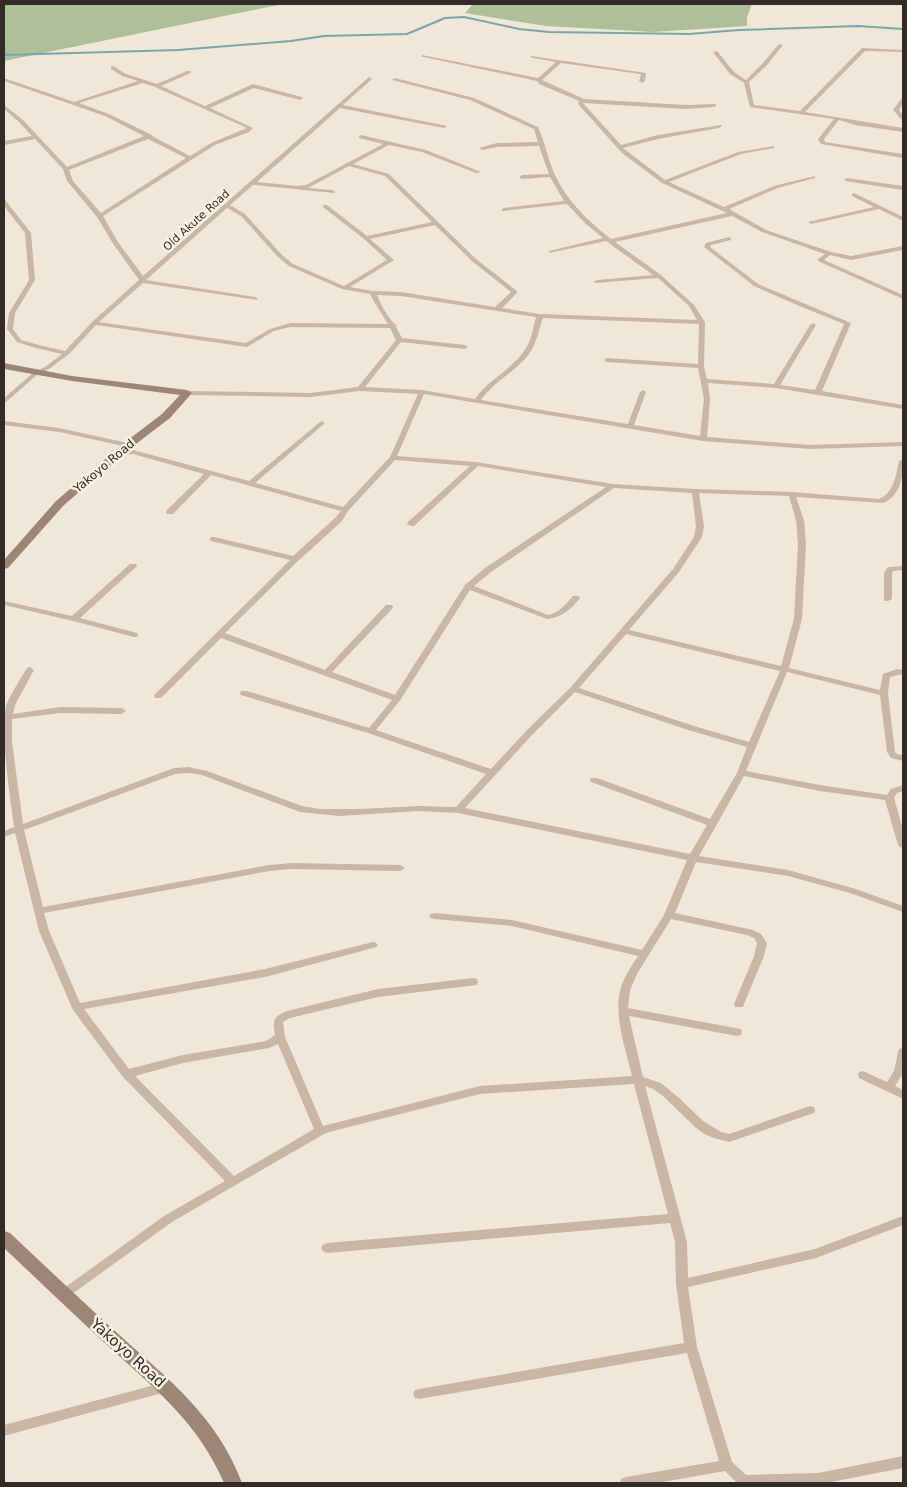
<svg xmlns="http://www.w3.org/2000/svg" width="907" height="1487" viewBox="0 0 907 1487" font-family="'DejaVu Sans',sans-serif">
<rect width="100%" height="100%" fill="#f1e7d8"/>
<g fill="#afbf98">
<polygon points="4,4 283,4 4,61"/>
<polygon points="473,4 752,4 747,17 747,26 653,32 546,26 465,13"/>
</g>
<g fill="none" stroke-linecap="round" stroke-linejoin="round">
<polyline stroke="#77a7ad" stroke-width="2" points="4,55 178,50 291,41 324,36 407,34 445,18 464,17 519,29 549,32 689,34 739,30 858,26 903,29"/>
<g fill="#c8b7a4" fill-rule="evenodd">
<polygon points="779,44 783,45 767,65 749,82 754,105 800,111 862,48 903,50 903,52 865,51 805,112 903,128 903,132 855,125 839,120 824,139 825,142 903,154 903,158 821,144 818,139 834,119 750,107 744,83 730,74 713,52 717,51 734,72 746,80 763,63"/>
<path d="M422,55l116,23 18,-16 -23,-4 -2,-1v-1l115,17 -1,8 -3,2 -3,-2 2,-6 -1,-1 -79,-11 -19,17 42,19 101,6 31,-1v2l-2,1 -29,2 -102,-6 38,42 37,-10 63,-10 1,1 -3,2 -61,11 -35,9 42,32 73,-28 36,-6v2l-33,6 -72,28 55,25 50,-21 41,-10v2l-37,10 -49,21 37,21 65,22 20,4 52,-10v4l-52,10 -21,-5 -6,5 79,35v4l-85,-38v-2l7,-5 -63,-22 -30,-16 -117,26 46,33 33,30 11,17 -1,44 3,13 67,5 36,-59 3,-2 3,2 -36,60 35,5 29,-66 -47,-19 -43,-19 -50,-39 2,-4 23,-6 2,1v2l-20,5 -1,2 48,37 93,39 -29,68 81,14v4l-127,-21 -68,-5 2,16 -3,38 103,8 93,-3v4l-93,3 -107,-8 -279,-47 -27,62 79,6 137,22 82,5 97,3 87,7c15,-6 17,-24 20,-38l4,-2c0,17 -2,37 -20,44l-87,-6 8,23 2,24 -4,75 -13,49 91,22 3,-16 14,-5 6,1v4l-13,3 -2,16 7,59 2,2 6,1v6l-12,-3 -4,-6 -7,-57 -93,-23 -41,99 74,14 67,10 4,-6 12,-4v6l-6,2 -3,5 9,32v18l-3,-1 -2,-2 -13,-45 -65,-9 -76,-15 -45,80 89,14 68,19 47,17v6l-53,-19 -62,-17 -92,-14 -21,51 78,17 8,4 6,9 -3,13 -20,48 -1,3h-8l-1,-3 20,-48 3,-13 -3,-5 -7,-3 -76,-16 -34,55 -7,16 -2,18 113,21 1,3 -1,3 -4,1 -108,-20 14,61 18,6 17,14 25,24 18,11 8,2 81,-28 4,1 1,3 -1,3 -85,29 -15,-4 -10,-4 -9,-7 -33,-32 -9,-6 -8,-3 42,156 1,36 127,-29 88,-33v9l-87,33 -128,29 9,60 35,115 14,13 72,-2 85,-17v12l-77,15h-89l-12,-12 -68,12h-37l1,-4 5,-2 93,-16 -32,-108 -268,46 -4,-1 -2,-4 2,-4 4,-1 265,-46 -8,-59 -1,-42 -5,-19 -343,30 -4,-2 -2,-3 2,-3 4,-2 341,-29 -34,-130 -154,10 -147,37 -9,3 -152,88 -104,75 -4,2 -4,-2 -2,-3 2,-3 104,-75 61,-35 -102,-104 -50,-67 -34,-79 -24,-98 -11,4v-6l10,-4c-4,-30 -14,-94 -8,-121 5,-13 14,-26 21,-38l3,-1 4,3 -19,35 -2,9 47,-7 62,1 4,3 -4,3 -62,-1 -48,6v23l11,82 151,-56 15,-1 18,4 95,35 18,3h39l60,-3 37,1 30,-33 -118,-41 -127,-38 -1,-2 1,-2h6l122,37 23,-28 -171,-62 -60,60h-6l-1,-2 1,-2 135,-134 -79,-19 -1,-2 1,-2h3l79,19 43,-39 5,-6 -130,-36 -38,39h-6l-1,-2 1,-2 37,-36 -71,-20 -16,2 -4,-2 1,-2 19,-2 116,31 71,-59 2,-1 3,2 -1,1 -69,59 88,24 47,-50 28,-63 -58,-3 -50,6 -123,-2 -3,-2 3,-2 123,2 48,-6 38,-47 -6,-12 -100,-1 -16,4 -27,16 -151,-22 -27,29 -20,15 -11,5 -32,28 -2,1v-5l30,-26 11,-5 17,-13 -26,-6 -19,-6 -10,-13 2,-16 20,-33 -4,-47 -21,-27v-6l2,1 25,32 4,47 -20,33 -2,16 8,11 18,5 26,6 27,-29 47,-42 -27,-38 -15,-25 -30,-36 -4,-12 -28,-30 -31,6v-4l28,-5 -13,-14 -15,-13v-4l19,15 44,47 77,-31 -39,-20 -101,-35v-3l70,24 64,-21 -16,-5 -11,-7v-2l2,-1 13,8 31,10 30,-13h4v2l-30,13 44,20 48,-22 49,13 1,1 -3,2 -46,-12 -44,20 43,20 -4,4 -34,13 -112,71 15,26 25,34 226,-199 3,2 -1,1 -28,25 104,21 -3,2 -104,-20 -83,74 41,4 8,-1 77,-41 -24,-6v-2l2,-1 65,15 55,22 -5,1 -54,-21 -33,-7 -36,19 36,10 87,85 41,32v2l-15,15 38,6 157,6 -8,-14 -31,-28 -63,5 -1,-1 3,-2 56,-5 -47,-34 -57,12v-2l54,-13 -18,-15 -18,-19 -65,7v-2l2,-1 60,-7 -14,-24 -28,2 -3,-2 3,-2 27,-1 -10,-28 -42,1 -15,3 -3,-2 18,-5 41,-1 -4,-13 -64,-29 -78,-20 3,-2 79,20 64,29c7,15 10,33 17,48 12,26 34,47 56,64l116,-26 -65,-30 -40,-30 -44,-49 1,-3 -40,-17 -2,-3 -113,-24h-2zM143,83l12,4 92,41 -36,15 -21,13 -38,-20v-1l-43,-21 -30,-11zM148,139l38,19 -85,55 -28,-32 -4,-11zM349,166l36,10 47,46 -65,14 -40,-31h-4v2l41,32 23,21 -43,26 -51,-22 -11,-9 -37,-41 -15,-9 23,-20 81,8 1,-1 -3,-2 -24,-2zM227,208l14,8 37,41 11,9 53,23 28,5 6,11 12,19 -98,-1 -20,6 -24,14 -147,-21 44,-39 114,17v-2l-2,-1 -109,-17zM435,225l37,36 39,31 -16,15 -94,-15 -28,-1 -23,-4 44,-27 -24,-21zM377,295l24,1 135,21c-3,12 -5,25 -12,34 -13,19 -36,29 -49,48l-53,-9 -57,-3 36,-45 64,7 3,-2 -3,-2 -63,-7 -6,-11 1,-1c-8,-6 -16,-21 -20,-31zM543,318l156,6 -1,40 -91,-6 -3,2 3,2 91,6 6,31 -4,37 -66,-11 12,-33 -3,-2 -3,2 -12,32 -147,-24c14,-20 37,-29 50,-49 6,-10 8,-22 12,-33zM395,460l75,6 -62,56 -1,2 4,2h3l64,-60 128,21 -121,81 -20,17 -70,110 -63,-23 60,-63 1,-2 -1,-2h-6l-61,65 -100,-37 73,-72 44,-40 6,-10zM614,488l78,5 4,33 -2,11 -21,32 -102,118 -45,44 -35,38 -115,-39 25,-31 69,-109 77,29c15,-1 24,-10 33,-21l-1,-2h-6c-7,8 -14,17 -25,19l-74,-29 17,-14zM699,493l90,3 7,24 2,24 -4,75 -13,47 -152,-36 50,-58 23,-35 2,-11zM626,634l154,37 -31,71 -55,-16 -115,-38zM575,692l113,38 59,17 -10,26 -27,46 -113,-41h-6l-1,2 1,2 116,43 -17,29 -225,-46 67,-73zM189,773l13,2 98,37 39,4 80,-5 39,2 229,47 -23,55 -22,35 -130,-30 -78,-7 -3,1 -2,2 2,2 3,1 78,7 126,30c-7,11 -15,22 -18,35 -6,26 6,60 12,85l-152,10 -157,40 -38,-89 -2,-15 7,-4 88,-21 99,-12 1,-3 -1,-3 -4,-1 -95,11 -91,22c-15,6 -14,10 -12,24l-9,6 -83,14 -54,14 -45,-60 181,-32 108,-29 3,-1 2,-2 -2,-2 -3,-1 -108,27 -185,34 -31,-72 -5,-18 225,-42 23,-2 108,2 5,-3 -5,-3 -108,-2 -23,2 -226,42 -19,-77 151,-56zM278,1044l36,85 -80,47 -99,-100 48,-13 86,-15z"/>
<polygon points="901,99 903,99 903,103 899,110 903,116 903,121 893,110"/>
<polygon points="847,178 903,186 903,190 845,181 845,179"/>
<polygon points="854,193 903,217 903,221 879,209 811,224 808,222 874,207 852,196 852,194"/>
<polygon points="4,421 59,428 128,443 132,445 128,447 59,432 4,425"/>
<polygon points="130,564 136,564 137,566 80,618 137,633 138,635 137,637 134,637 73,621 4,605 4,601 72,616"/>
<polygon points="903,566 903,570 893,571 892,573 892,599 888,601 885,601 884,599 884,573 888,567"/>
<polygon points="903,1048 903,1073 895,1086 903,1090 903,1099 859,1078 858,1075 859,1072 863,1071 887,1082 894,1071 898,1052 899,1049"/>
<polygon points="166,1382 170,1383 172,1387 170,1391 166,1392 4,1436 4,1425"/>
</g>
<g fill="#9c8676" fill-rule="evenodd">
<polygon points="4,363 72,376 187,390 192,393 170,418 132,447 64,505 8,568 4,569 4,560 56,501 124,443 162,414 180,395 72,381 4,369"/>
<path d="M4,1231l6,2c35,33 71,67 106,99 52,47 101,84 126,151h-18c-26,-61 -70,-95 -117,-138 -35,-32 -69,-65 -103,-97z"/>
</g>
</g>
<g text-anchor="middle" stroke-width="5" stroke-linejoin="round" paint-order="stroke">
<g font-size="11" fill="#342b26" stroke="#f9f1e4">
<text transform="translate(196 220) rotate(-42)" y="4">Old Akute Road</text>
</g>
<g font-size="12" fill="#342b26" stroke="#f9f1e4">
<text transform="translate(104 466) rotate(-40)" y="4">Yakoyo Road</text>
</g>
<g font-size="15" fill="#342b26" stroke="#f9f1e4">
<text transform="translate(128 1353) rotate(42)" y="5">Yakoyo Road</text>
</g>
</g>
<rect width="907" height="1487" fill="none" stroke="#342b26" stroke-width="10"/>
</svg>
